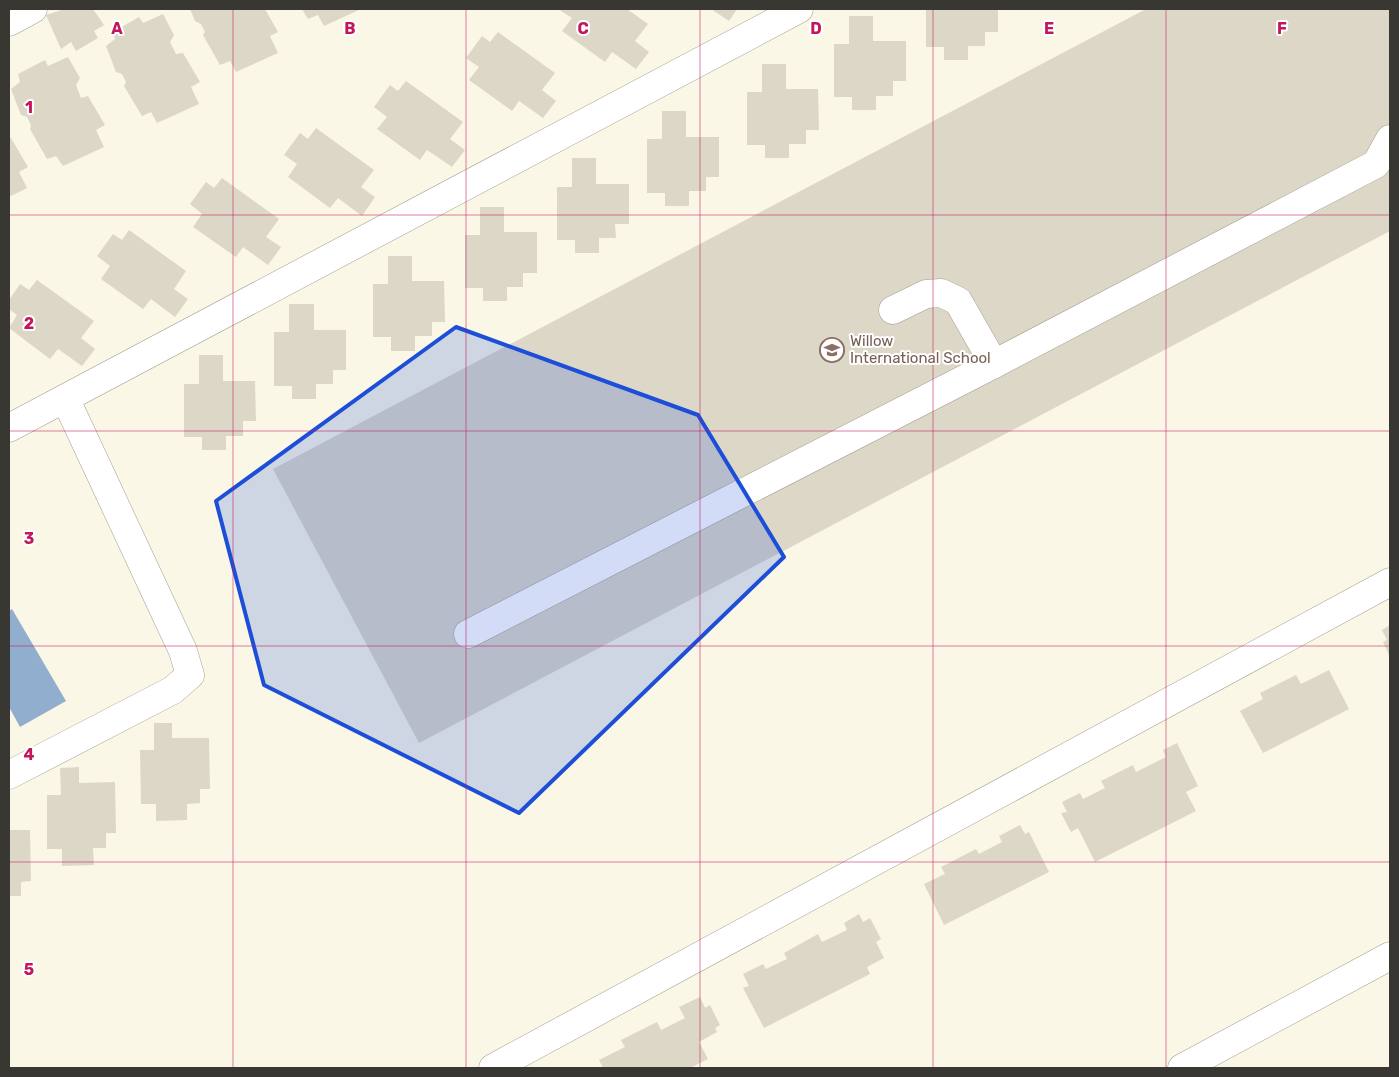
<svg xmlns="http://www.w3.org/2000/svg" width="1399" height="1077" viewBox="0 0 1399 1077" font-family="Rubik,sans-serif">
<rect width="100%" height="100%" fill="#fbf7e7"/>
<polygon fill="#91aecf" points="12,609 66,701 20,727 9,707 9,611"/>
<g fill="#dcd7c7">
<polygon points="65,9 93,9 104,25 94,31 98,38 76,51 71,42 61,49 46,15"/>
<polygon points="190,9 265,9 278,32 270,36 278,53 236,72 230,61 220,65 203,35 205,32 201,24 195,21"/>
<polygon points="302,9 361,9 324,26 318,15 308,19"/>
<polygon points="558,9 627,9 648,24 635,41 649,52 636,69 612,52 605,62 562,31 572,18"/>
<polygon points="711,9 737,9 729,21"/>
<polygon points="926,9 998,9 998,32 985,32 985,46 968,46 968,60 944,60 944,47 926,47"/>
<polygon points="1146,9 1390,9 1390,231 419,743 273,469"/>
<polygon points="163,14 174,35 170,42 176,54 183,53 200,82 191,87 199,104 157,123 151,112 142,116 124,86 126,82 122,74 116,72 106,46 115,39 113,32 139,17 143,23"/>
<polygon points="849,16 873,16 873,41 906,41 906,81 893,81 893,96 876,96 876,110 852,110 852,97 834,97 834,44 849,44"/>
<polygon points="498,32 555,73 542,90 556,101 543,118 519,101 512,111 469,80 479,67 466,58 482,36 490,42"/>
<polygon points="68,57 80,78 76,85 81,98 88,96 105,125 96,130 104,147 63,166 56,156 47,159 30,129 31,125 27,117 21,115 11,89 20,82 18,74 45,60 48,66"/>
<polygon points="762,64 786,64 786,89 818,89 819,130 806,130 806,144 789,144 789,158 765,158 765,145 747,145 747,92 762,92"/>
<polygon points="406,81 463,122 450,139 465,150 452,167 427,150 420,160 377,129 387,117 374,107 390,85 398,91"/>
<polygon points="662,111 686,111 686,137 719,137 719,177 706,177 706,191 689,191 689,206 665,206 665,193 647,193 647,139 662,139"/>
<polygon points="316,128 374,170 361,187 375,197 362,216 338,198 330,208 288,177 297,164 284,155 300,133 308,139"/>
<polygon points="9,138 11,138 28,167 19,172 27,188 9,197"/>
<polygon points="572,158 596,158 596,184 629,184 629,224 615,224 616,238 599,238 599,253 575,253 575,240 557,240 557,187 572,187"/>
<polygon points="222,178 279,219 266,237 281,247 268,265 243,247 236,257 193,227 202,214 190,204 206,182 214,188"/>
<polygon points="480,207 504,207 504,232 537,232 537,273 523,273 523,287 507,287 507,301 483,301 483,288 465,288 465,235 480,235"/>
<polygon points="129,230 186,271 174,289 188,299 175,317 151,299 143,309 101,279 110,266 97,256 113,234 122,240"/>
<polygon points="388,256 412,256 412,281 444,281 445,322 432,322 432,336 415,336 415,351 391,351 391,337 373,337 373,284 388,284"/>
<polygon points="37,280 94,321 81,338 95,349 82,366 58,349 50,359 9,328 17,315 9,309 9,300 20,284 29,290"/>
<polygon points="289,304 314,304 314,330 346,330 346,370 333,370 333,384 316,384 316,399 292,399 292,386 274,386 274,332 289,332"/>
<polygon points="199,355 223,355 223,381 255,381 256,421 243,421 243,436 226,436 226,450 202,450 202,437 184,437 184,384 199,384"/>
<polygon points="1390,625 1390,657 1383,642 1387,640 1382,630"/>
<polygon points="1329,670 1349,709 1263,753 1240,711 1263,699 1260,693 1296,675 1301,684"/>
<polygon points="154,723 172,723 172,738 209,738 210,789 200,789 200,803 187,804 187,820 156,821 156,804 141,804 140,750 154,750"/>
<polygon points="1177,743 1198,786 1186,792 1196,811 1095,862 1078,828 1071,832 1061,813 1067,812 1062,802 1080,793 1083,799 1105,788 1101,781 1133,765 1136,772 1166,757 1163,750"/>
<polygon points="79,767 79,783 115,782 116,833 106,833 106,848 93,848 94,865 62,866 62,849 47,849 47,795 61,795 60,768"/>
<polygon points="1020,825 1025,834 1029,832 1049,872 944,925 924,884 945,874 941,867 976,849 979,854 1002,842 999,836"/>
<polygon points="9,830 30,830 31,881 21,882 21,896 9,896"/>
<polygon points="859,914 863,922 870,918 881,939 876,942 884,958 867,967 870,974 764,1028 743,988 749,986 743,974 763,964 766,969 787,959 784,953 818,934 822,942 847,930 844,923"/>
<polygon points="700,997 705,1008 710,1005 720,1025 715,1028 717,1032 699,1042 708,1059 690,1068 603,1068 599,1060 625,1047 621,1040 657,1022 661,1030 685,1018 679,1007"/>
</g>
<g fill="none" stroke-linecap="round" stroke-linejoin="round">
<defs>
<g id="minor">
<polyline points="9,22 33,9"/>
<polyline points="893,310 926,294 941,293 958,301 994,364"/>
<polyline points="9,428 799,9"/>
<polyline points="468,634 994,364 1376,164 1390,139"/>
<polyline points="9,775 173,690 190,675 183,651 66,400"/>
<polyline points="493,1068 1390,582"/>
<polyline points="1182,1068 1390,956"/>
</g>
</defs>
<use href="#minor" stroke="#a39f90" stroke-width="29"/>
<use href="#minor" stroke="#fff" stroke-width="28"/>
</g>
<path fill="#1d4ed8" fill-opacity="0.2" stroke="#1d4ed8" stroke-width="4" stroke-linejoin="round" d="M456,327l242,88 86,142 -265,256 -255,-128 -48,-184z"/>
<path fill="none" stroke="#c2185b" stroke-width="1" stroke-opacity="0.55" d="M233,9v1059M466,9v1059M700,9v1059M933,9v1059M1166,9v1059M9,215h1381M9,431h1381M9,646h1381M9,862h1381"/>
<defs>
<symbol id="school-ring" viewBox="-11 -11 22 22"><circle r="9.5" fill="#fff" stroke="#8d6e63" stroke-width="1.5"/><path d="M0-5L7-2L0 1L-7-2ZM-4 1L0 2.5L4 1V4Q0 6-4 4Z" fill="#8d6e63"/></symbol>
</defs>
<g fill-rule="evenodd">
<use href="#school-ring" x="818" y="336" width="28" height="28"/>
</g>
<g text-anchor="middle" stroke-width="4" stroke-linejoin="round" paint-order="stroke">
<g font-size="15" fill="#785e54" stroke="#fff" text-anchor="start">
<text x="850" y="346">Willow<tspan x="850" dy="17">International School</tspan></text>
</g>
</g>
<g font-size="16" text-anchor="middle" font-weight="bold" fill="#c2185b" stroke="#fff" stroke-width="4" stroke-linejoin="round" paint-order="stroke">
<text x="117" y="34">A</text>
<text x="350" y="34">B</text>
<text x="583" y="34">C</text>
<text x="816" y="34">D</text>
<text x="1049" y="34">E</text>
<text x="1282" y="34">F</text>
<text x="29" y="113">1</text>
<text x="29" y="329">2</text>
<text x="29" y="544">3</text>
<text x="29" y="760">4</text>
<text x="29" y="975">5</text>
</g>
<rect width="1399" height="1077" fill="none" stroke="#393731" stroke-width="20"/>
</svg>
